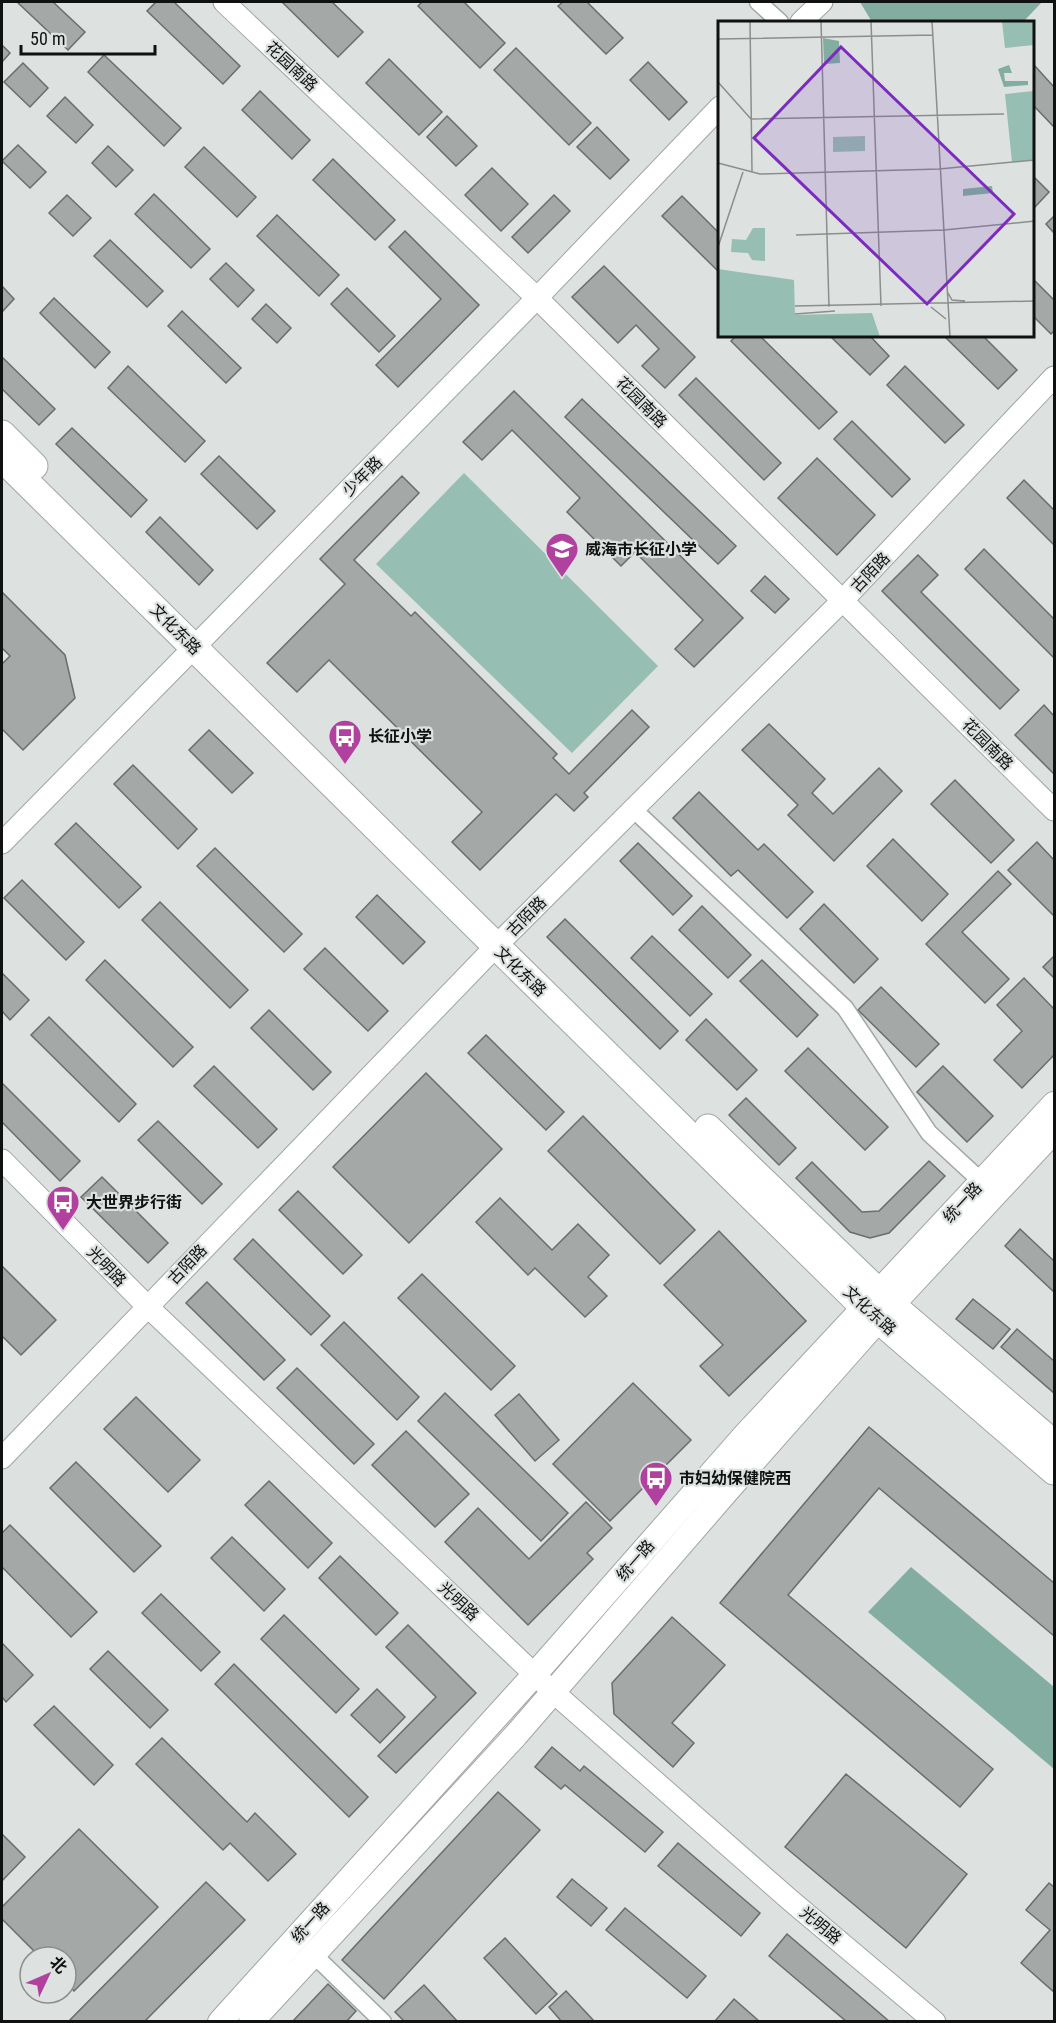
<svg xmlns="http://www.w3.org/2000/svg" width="1056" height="2023" viewBox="0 0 1056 2023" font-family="'Roboto Condensed','Noto Sans SC',sans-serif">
<rect width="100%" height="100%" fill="#dde1e0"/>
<polygon fill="#96beb2" points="464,473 658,666 572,753 376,564"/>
<g fill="#82ada0">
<polygon points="860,2 1042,2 1023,22 872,22"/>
<polygon points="911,1567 1054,1687 1054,1769 868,1612"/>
</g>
<g fill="#a4a8a7" stroke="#696d6c" stroke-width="1.5">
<polygon points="17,2 53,2 85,32 68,50"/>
<polygon points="156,2 174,2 240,66 223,84 147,11"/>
<polygon points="282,2 332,2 363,32 338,57"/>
<polygon points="422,2 464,2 505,43 480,68 418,6"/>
<polygon points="563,2 587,2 623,38 606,54 558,6"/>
<polygon points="2,45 10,53 2,62"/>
<polygon points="516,48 591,123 569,145 494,70"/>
<polygon points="104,55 181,128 164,146 88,72"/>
<polygon points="389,59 442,112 419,135 366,83"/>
<polygon points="648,62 687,102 669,120 630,80"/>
<polygon points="23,63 48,88 30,107 4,82"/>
<polygon points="1034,65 1054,87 1054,127 1034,106"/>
<polygon points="260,91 310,140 292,159 242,110"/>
<polygon points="65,97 93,125 76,143 47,116"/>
<polygon points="447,116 477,146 456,166 427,137"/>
<polygon points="597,127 629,160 610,179 577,147"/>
<polygon points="18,145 46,172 30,188 2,161"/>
<polygon points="108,146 133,170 116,187 92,163"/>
<polygon points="204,147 256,197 237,217 185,167"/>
<polygon points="333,159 395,220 375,240 313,180"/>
<polygon points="492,168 528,204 501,231 465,195"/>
<polygon points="1034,177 1049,192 1034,208"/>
<polygon points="154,194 210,249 191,268 135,214"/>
<polygon points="67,195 91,218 73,236 49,213"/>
<polygon points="554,195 570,211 528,253 512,237"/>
<polygon points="682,196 720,234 720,273 662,216"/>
<polygon points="277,215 339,275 319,296 257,236"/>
<polygon points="1054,216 1054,233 1046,224"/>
<polygon points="405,231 479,305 398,387 376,365 441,299 389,247"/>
<polygon points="110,240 163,291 147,307 94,256"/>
<polygon points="226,263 254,290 238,307 210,279"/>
<polygon points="604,266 695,357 665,388 642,366 659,349 636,325 618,343 572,297"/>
<polygon points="1034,280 1054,300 1054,331 1051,334 1034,317"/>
<polygon points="2,286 14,299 2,312"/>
<polygon points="347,288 395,336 379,352 331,304"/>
<polygon points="54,298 110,352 95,368 40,313"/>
<polygon points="266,304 291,328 277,343 252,319"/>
<polygon points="182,311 241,368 226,383 168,326"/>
<polygon points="736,336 760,336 837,412 819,429 731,341"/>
<polygon points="830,336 870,336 889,356 870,375"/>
<polygon points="944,336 983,336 1017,370 998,389"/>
<polygon points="2,357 55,409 39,425 2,389"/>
<polygon points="128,366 205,441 185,462 108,388"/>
<polygon points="905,366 964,425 945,443 887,385"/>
<polygon points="696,378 781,463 764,480 679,395"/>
<polygon points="514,391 743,618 694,667 675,649 703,620 635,552 621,566 567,512 580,498 512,430 482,460 463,442"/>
<polygon points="582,399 736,546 718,564 565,417"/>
<polygon points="852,421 910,479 892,497 834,439"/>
<polygon points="72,428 147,500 131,517 56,444"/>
<polygon points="219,456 275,511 257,529 201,474"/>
<polygon points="817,458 875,515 837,555 778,498"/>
<polygon points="402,476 419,493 354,560 411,616 415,612 557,754 553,758 569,774 632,710 649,727 584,793 588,797 574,811 556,794 480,870 452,842 482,812 329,660 297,692 267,663 345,584 320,559"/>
<polygon points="1024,480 1054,510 1054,545 1007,498"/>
<polygon points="160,517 213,570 199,585 146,532"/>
<polygon points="984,549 1054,619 1054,658 965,569"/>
<polygon points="918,555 938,575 921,592 1019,690 1000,709 882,591"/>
<polygon points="765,576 789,599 775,613 751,591"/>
<polygon points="2,592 65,655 75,698 23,750 2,729 2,664 10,656 2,648"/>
<polygon points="1044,705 1054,716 1054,774 1015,735"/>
<polygon points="769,724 825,779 812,793 833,814 879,768 902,791 834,861 788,815 798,805 742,750"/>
<polygon points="209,730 253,773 232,793 189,750"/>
<polygon points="133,765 197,829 178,849 114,784"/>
<polygon points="955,780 1014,840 991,863 931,804"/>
<polygon points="699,792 758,850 764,844 813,892 787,918 738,870 731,876 673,818"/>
<polygon points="76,823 141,887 119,908 55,844"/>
<polygon points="893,839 948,894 922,921 867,866"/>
<polygon points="1037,842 1054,860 1054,916 1008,870"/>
<polygon points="638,843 692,896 673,915 620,861"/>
<polygon points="215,848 302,934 284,952 197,866"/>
<polygon points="998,871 1011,884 962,932 1009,979 985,1003 926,944"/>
<polygon points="22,880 84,942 66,960 4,898"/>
<polygon points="377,895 425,942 403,964 356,917"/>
<polygon points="160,902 248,990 230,1008 142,920"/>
<polygon points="824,904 878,959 854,983 800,929"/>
<polygon points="702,906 751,955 728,978 679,930"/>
<polygon points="565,919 678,1031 660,1049 547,937"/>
<polygon points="652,936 712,994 690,1016 631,958"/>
<polygon points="325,948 388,1011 368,1031 304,969"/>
<polygon points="1054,956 1054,978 1043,967"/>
<polygon points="105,960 193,1047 173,1067 86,980"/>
<polygon points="762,960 818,1015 797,1037 740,981"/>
<polygon points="2,973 29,1000 10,1020 2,1011"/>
<polygon points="1024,978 1054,1009 1054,1055 1022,1088 994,1060 1022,1031 997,1005"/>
<polygon points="881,987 939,1044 916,1067 858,1010"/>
<polygon points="269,1010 331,1072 313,1090 251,1028"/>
<polygon points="49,1017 136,1104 119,1122 31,1035"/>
<polygon points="706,1019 757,1070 737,1090 686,1040"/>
<polygon points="486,1035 564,1112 546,1130 468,1053"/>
<polygon points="808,1048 888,1127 865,1150 785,1071"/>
<polygon points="214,1066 277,1129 258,1148 194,1086"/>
<polygon points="943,1066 993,1116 967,1142 917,1092"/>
<polygon points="426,1073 502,1149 409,1243 333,1167"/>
<polygon points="2,1083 80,1161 60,1181 2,1122"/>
<polygon points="746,1098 796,1148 779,1165 729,1115"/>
<polygon points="583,1116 695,1230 660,1264 548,1151"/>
<polygon points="158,1121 222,1184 202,1204 138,1140"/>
<polygon points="929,1161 945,1176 889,1233 870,1238 850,1232 796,1178 812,1162 862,1212 879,1211"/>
<polygon points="102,1177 168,1243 148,1263 81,1197"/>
<polygon points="298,1191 362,1255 343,1274 279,1210"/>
<polygon points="500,1198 552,1250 578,1224 609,1255 588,1277 607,1296 585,1317 535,1268 528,1275 476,1222"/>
<polygon points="1020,1229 1054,1261 1054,1292 1005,1246"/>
<polygon points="719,1231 806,1321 729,1396 700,1366 723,1345 664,1285"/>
<polygon points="253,1239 330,1316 311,1335 234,1259"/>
<polygon points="2,1266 56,1320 21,1355 2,1336"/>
<polygon points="422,1274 515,1366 491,1390 398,1298"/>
<polygon points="207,1282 285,1360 264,1380 186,1303"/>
<polygon points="973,1299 1010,1329 993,1349 956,1319"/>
<polygon points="344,1322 419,1397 397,1420 321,1345"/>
<polygon points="1017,1329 1054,1361 1054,1393 1001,1347"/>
<polygon points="297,1368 374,1444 354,1464 277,1388"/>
<polygon points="633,1383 691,1440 610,1521 553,1464"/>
<polygon points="445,1393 568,1513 541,1541 418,1421"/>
<polygon points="519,1394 559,1440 535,1461 495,1415"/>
<polygon points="136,1397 200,1460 168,1492 104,1429"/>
<polygon points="869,1427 1054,1583 1054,1636 879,1488 788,1595 993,1769 960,1807 720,1603"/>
<polygon points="406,1431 469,1494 435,1527 372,1465"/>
<polygon points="76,1462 161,1546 134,1572 50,1488"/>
<polygon points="269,1481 332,1543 308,1568 245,1505"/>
<polygon points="586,1502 612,1528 587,1553 593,1559 528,1625 445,1542 478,1508 529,1559"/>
<polygon points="10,1525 97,1612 71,1637 2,1567 2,1533"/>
<polygon points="232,1537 285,1589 264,1611 211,1558"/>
<polygon points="340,1556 398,1613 376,1635 319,1578"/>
<polygon points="161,1594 220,1652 201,1671 142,1613"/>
<polygon points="284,1615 359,1689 336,1713 261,1639"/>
<polygon points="672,1617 725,1665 672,1723 694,1743 673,1767 614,1714 612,1683"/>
<polygon points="408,1625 476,1693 396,1773 378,1756 436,1697 386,1647"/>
<polygon points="2,1643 33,1675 6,1702 2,1697"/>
<polygon points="108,1651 168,1710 150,1728 90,1669"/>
<polygon points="234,1664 368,1797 349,1817 215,1684"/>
<polygon points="377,1689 405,1717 380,1743 351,1715"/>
<polygon points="54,1706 113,1765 94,1785 34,1725"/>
<polygon points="162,1738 247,1822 255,1813 296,1854 268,1881 230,1843 223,1850 136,1764"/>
<polygon points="552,1747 580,1771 584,1766 663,1832 645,1852 565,1785 561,1789 535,1767"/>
<polygon points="846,1774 967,1874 906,1948 785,1847"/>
<polygon points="498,1792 540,1830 384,1999 342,1960"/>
<polygon points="79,1829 158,1907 74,1991 66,1983 66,1957 40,1957 2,1919 2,1907"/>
<polygon points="2,1834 25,1857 2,1881"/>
<polygon points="678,1843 760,1913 741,1936 658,1866"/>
<polygon points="572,1879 607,1908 591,1926 557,1897"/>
<polygon points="206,1882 245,1920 144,2022 71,2022 70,2020"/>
<polygon points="1049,1883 1054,1887 1054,1992 1021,1963 1050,1930 1026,1910"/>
<polygon points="625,1908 706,1976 687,1998 606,1930"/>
<polygon points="787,1934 890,2022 847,2022 769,1956"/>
<polygon points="505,1938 557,1994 536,2014 484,1958"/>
<polygon points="328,1984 356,2011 346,2022 292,2022"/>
<polygon points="424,1985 458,2022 405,2022 395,2012"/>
<polygon points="566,1991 595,2022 562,2022 549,2007"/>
<polygon points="734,1999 760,2022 715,2021"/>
</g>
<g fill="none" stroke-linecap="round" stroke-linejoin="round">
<defs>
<g id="minor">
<polyline points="758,2 780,22"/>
<polyline points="633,809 845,1008 929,1133 981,1181"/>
<polyline points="314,1955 383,2022"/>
</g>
<g id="tertiary">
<polyline points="224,2 537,298 1054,810"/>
<polyline points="801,22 822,2"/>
<polyline points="2,843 537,298 720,107"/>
<polyline points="2,1160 147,1306 552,1691 790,1900 935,2022"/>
<polyline points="2,1458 496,946 842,601 1054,377"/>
</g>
<g id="secondary">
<polyline points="220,2022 535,1674 746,1434 1054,1104"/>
<polyline points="251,2022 516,1735 727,1491 879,1319 1054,1131"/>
</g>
<g id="primary">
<polyline points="2,434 34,466"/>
<polyline points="2,458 484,934 864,1307 1054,1471"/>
<polyline points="708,1128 892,1305 1054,1444"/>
</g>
</defs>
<use href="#minor" stroke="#a1a5a4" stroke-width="19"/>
<use href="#tertiary" stroke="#a1a5a4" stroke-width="23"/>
<use href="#secondary" stroke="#a1a5a4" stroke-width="26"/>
<use href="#primary" stroke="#a1a5a4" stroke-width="29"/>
<use href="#minor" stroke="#fff" stroke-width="16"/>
<use href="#tertiary" stroke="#fff" stroke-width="21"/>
<use href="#secondary" stroke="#fff" stroke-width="24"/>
<use href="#primary" stroke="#fff" stroke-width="27"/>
</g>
<defs>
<symbol id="school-pin" viewBox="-11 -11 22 30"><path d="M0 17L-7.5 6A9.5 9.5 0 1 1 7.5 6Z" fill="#b1419e" stroke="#dde1e0"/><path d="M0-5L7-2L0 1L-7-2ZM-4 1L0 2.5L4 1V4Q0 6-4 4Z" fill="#fff"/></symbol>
<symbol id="bus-pin" viewBox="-11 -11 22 30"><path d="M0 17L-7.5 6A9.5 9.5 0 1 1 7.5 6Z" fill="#b1419e" stroke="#dde1e0"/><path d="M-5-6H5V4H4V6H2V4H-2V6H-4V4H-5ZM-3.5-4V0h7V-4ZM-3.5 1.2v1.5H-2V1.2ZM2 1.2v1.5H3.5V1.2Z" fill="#fff"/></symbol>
</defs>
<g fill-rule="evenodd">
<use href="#school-pin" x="543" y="530" width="38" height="52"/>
<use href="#bus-pin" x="326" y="717" width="38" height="52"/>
<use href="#bus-pin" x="44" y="1183" width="38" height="52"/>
<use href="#bus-pin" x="637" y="1459" width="38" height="52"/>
</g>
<g text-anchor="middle" stroke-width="4.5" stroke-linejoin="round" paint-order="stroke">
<g font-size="16" fill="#101111" stroke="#dde1e0">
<text transform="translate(292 66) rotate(43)" y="6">花园南路</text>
<text transform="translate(642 402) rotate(45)" y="6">花园南路</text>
<text transform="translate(362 476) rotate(-45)" y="6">少年路</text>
<text transform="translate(870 572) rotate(-46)" y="6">古陌路</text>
<text transform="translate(176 629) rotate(45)" y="6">文化东路</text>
<text transform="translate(988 744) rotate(45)" y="6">花园南路</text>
<text transform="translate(526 916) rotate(-45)" y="6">古陌路</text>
<text transform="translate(521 971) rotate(44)" y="6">文化东路</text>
<text transform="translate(962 1202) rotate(-47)" y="6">统一路</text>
<text transform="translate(187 1264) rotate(-46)" y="6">古陌路</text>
<text transform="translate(107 1266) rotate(46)" y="6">光明路</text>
<text transform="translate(870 1310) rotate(42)" y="6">文化东路</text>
<text transform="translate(635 1560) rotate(-49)" y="6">统一路</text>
<text transform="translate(459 1601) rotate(43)" y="6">光明路</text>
<text transform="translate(310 1922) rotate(-48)" y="6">统一路</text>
<text transform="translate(821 1925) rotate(40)" y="6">光明路</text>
</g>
<g font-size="16" font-weight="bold" fill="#101111" stroke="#dde1e0" text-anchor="start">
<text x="585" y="555">威海市长征小学</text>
<text x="368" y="742">长征小学</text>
<text x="86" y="1208">大世界步行街</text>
<text x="679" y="1484">市妇幼保健院西</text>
</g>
</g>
<g transform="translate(718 21)">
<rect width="316" height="316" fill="#dde1e0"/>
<path d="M284,0h32v24l-29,3zM316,70v69l-22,2 -7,-68zM147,115v15l-32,1v-15zM35,207h12v33l-13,-1 -4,-7 -17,-1 1,-13 14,1zM0,248l76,11 1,35 77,-2 8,24h-162z" fill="#96beb2"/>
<path d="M105,17l16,3 1,22 -16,1zM291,44l3,8h-8l1,8h23v4l-24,2 -6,-18zM274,165l1,7 -30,3v-7z" fill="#82ada0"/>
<path fill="none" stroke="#8b8e8d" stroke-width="1.5" d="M32,0l2,151M103,0l8,286M153,0l10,285M214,0l18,316M0,18l215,-4M0,61l33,37 253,-5M0,142l42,11 179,-5 96,-9M78,214l148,-5 91,-9M0,226l25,-75M230,272l4,7 13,1M77,285l240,-5M213,286l15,12M77,293l40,-3"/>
<path fill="#7b2cbf" fill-opacity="0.15" stroke="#7b2cbf" stroke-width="3" d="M123,26l173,167 -87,90 -173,-166z"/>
<rect width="316" height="316" fill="none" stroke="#101111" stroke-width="3"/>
</g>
<rect width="1056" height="2023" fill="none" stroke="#101111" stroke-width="6"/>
<g transform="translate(48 1975) rotate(46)"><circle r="28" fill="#dde1e0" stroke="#8b8e8d" stroke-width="1.5"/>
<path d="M0-4.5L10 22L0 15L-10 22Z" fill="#b1419e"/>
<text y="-9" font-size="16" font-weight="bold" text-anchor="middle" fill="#101111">北</text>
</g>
<path d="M21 45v9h134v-9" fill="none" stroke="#101111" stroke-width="3"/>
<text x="30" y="45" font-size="18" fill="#101111" stroke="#dde1e0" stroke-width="4.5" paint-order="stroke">50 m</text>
</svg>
